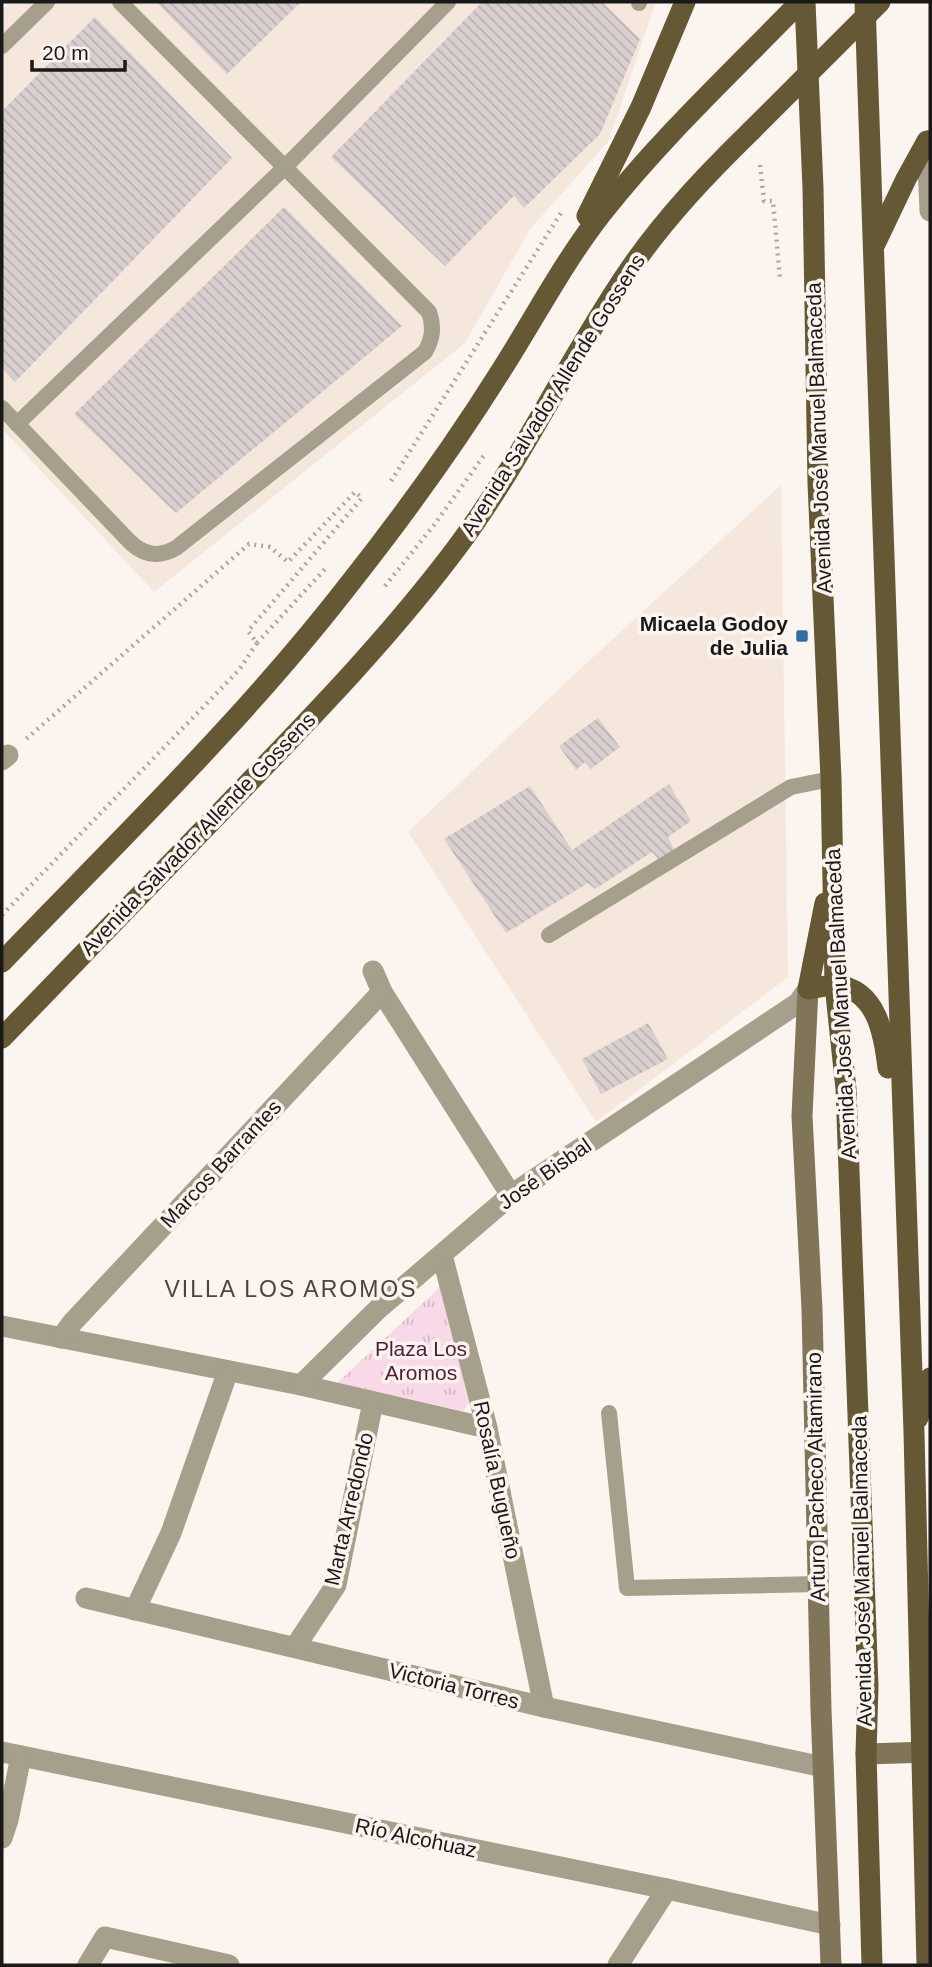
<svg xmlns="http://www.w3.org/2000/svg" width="932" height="1967" viewBox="0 0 932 1967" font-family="Arial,sans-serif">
<defs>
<pattern id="park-tufts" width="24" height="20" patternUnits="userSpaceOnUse" patternTransform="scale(1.75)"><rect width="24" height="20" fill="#f9d9e7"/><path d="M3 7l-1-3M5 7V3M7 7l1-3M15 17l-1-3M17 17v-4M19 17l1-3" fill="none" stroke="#d5bac5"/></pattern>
<pattern id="building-back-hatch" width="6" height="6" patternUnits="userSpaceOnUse" patternTransform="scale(1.75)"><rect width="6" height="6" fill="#d9cfce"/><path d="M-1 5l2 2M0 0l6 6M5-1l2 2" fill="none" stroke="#bab1b0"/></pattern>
</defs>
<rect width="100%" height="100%" fill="#fcf4ef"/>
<g fill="#f6e7dd">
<polygon points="10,2 656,2 608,142 530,229 465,343 154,592 2,429 2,10"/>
<polygon points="781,485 788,977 596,1122 408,832 579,670"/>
</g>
<polygon fill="url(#park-tufts)" points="440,1287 472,1398 463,1411 337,1383"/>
<g fill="url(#building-back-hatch)">
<polygon points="156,2 301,2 227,74"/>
<polygon points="482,2 602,2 640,39 600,134 524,208 514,196 445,266 331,157"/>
<polygon points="95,17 232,158 15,382 2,368 2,111"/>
<polygon points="284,207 402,326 176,513 74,414"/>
<polygon points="598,718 620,747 591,769 585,762 576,770 559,746"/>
<polygon points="669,784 691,821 668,837 674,849 659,860 652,852 595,889 588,883 506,933 444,839 530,786 572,850"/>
<polygon points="648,1023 668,1059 601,1094 582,1059"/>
</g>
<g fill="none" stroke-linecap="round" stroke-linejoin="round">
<g stroke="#ada7a3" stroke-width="4.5" stroke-dasharray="2 5" stroke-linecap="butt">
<polyline points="760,165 764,201 773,201 780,279"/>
<polyline points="391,481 561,213"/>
<polyline points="385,586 434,525 485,454"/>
<polyline points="257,643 325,569"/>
<polyline points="2,915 239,670 257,643 248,631 362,498 355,492 288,562 270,547 249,544 25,740"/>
</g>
<g stroke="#a69f8b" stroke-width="16">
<polyline points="639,3 639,2"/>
<polyline points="2,46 47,2"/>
<path d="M2,408l127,133c14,14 29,17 47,7l249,-196c8,-14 9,-25 4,-40l-309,-310"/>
<polyline points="17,424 284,168 448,2"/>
<polyline points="549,935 791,787 831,779"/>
<polyline points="609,1413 627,1588 819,1584"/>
</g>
<g stroke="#a69f8b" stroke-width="21">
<polyline points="927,141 930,211"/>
<polyline points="2,760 8,755"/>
<polyline points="373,971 382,992 511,1195"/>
<polyline points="442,1255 487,1428 544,1707"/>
<polyline points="2,1326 301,1385 487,1428"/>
<polyline points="61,1338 72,1323 382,992"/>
<polyline points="301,1385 378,1309 511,1195 798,1003 808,989"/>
<polyline points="86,1598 544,1707 823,1767"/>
<polyline points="135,1610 171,1533 228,1371"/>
<polyline points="295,1647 336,1585 373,1402"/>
<polyline points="2,1752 667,1889 830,1925"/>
<polyline points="2,1838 8,1820 21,1756"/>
<polyline points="88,1965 105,1937 229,1965"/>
<polyline points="618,1965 667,1889"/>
</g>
<g stroke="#807558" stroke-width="21">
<polyline points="808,989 802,1116 812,1309 821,1710 831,1965"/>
<polyline points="866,1754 930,1752"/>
</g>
<g stroke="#655834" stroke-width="21">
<polyline points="805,2 813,188 818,483 831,779 835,985 846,1089 868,1686 866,1754 872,1965"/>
<path d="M865,2c16,477 33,954 49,1430 6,178 7,356 13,533"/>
<polyline points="587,216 641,107 685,2"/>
<polyline points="875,244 906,179 927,141"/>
<path d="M825,903l-17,86c8,-1 19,-4 28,-4 41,5 48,49 52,83"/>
<path d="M2,962c117,-122 241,-241 345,-375 53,-67 104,-137 150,-210 35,-54 65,-113 105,-164 60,-76 131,-142 198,-211"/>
<path d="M2,1038c77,-79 154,-159 231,-239 78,-81 157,-162 225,-253 65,-87 110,-187 172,-277 35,-51 77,-95 121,-138"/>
<polyline points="918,1418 930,1378"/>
</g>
<polyline stroke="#655834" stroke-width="21" points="751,131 880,2"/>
</g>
<rect fill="#306da4" stroke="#fcf4ef" stroke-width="2.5" x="795" y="629" width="14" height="14" rx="3.5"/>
<g text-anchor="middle" stroke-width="7" stroke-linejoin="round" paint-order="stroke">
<g font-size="21" fill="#1b1917" stroke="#fcf4ef">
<text transform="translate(553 395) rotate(-58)" y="7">Avenida Salvador Allende Gossens</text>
<text transform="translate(819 438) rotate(-92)" y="7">Avenida José Manuel Balmaceda</text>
<text transform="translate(198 834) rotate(-46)" y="7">Avenida Salvador Allende Gossens</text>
<text transform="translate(841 1004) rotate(-93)" y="7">Avenida José Manuel Balmaceda</text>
<text transform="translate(221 1164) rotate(-47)" y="7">Marcos Barrantes</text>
<text transform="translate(545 1174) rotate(-35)" y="7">José Bisbal</text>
<text transform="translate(816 1477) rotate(-91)" y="7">Arturo Pacheco Altamirano</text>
<text transform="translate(497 1480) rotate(78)" y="7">Rosalía Bugueño</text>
<text transform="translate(349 1509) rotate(-77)" y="7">Marta Arredondo</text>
<text transform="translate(862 1571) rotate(-91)" y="7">Avenida José Manuel Balmaceda</text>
<text transform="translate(454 1686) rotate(14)" y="7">Victoria Torres</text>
<text transform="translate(416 1838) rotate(12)" y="7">Río Alcohuaz</text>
</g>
<g font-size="21" font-weight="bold" fill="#1b1917" stroke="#fcf4ef" text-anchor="end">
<text x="788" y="631">Micaela Godoy<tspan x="788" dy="24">de Julia</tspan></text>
</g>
<g font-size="21" fill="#53193a" stroke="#fcf4ef">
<text x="421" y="1356">Plaza Los<tspan x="421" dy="24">Aromos</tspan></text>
</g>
<g font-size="23" letter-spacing="2" fill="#4b4440" stroke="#fcf4ef">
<text x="291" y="1297">VILLA LOS AROMOS</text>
</g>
</g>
<rect width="932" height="1967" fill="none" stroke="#1b1917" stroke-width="7"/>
<path d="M32 60v10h93v-10" fill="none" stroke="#1b1917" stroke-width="3.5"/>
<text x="42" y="60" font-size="21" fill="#1b1917" stroke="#fcf4ef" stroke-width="5" paint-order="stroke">20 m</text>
</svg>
